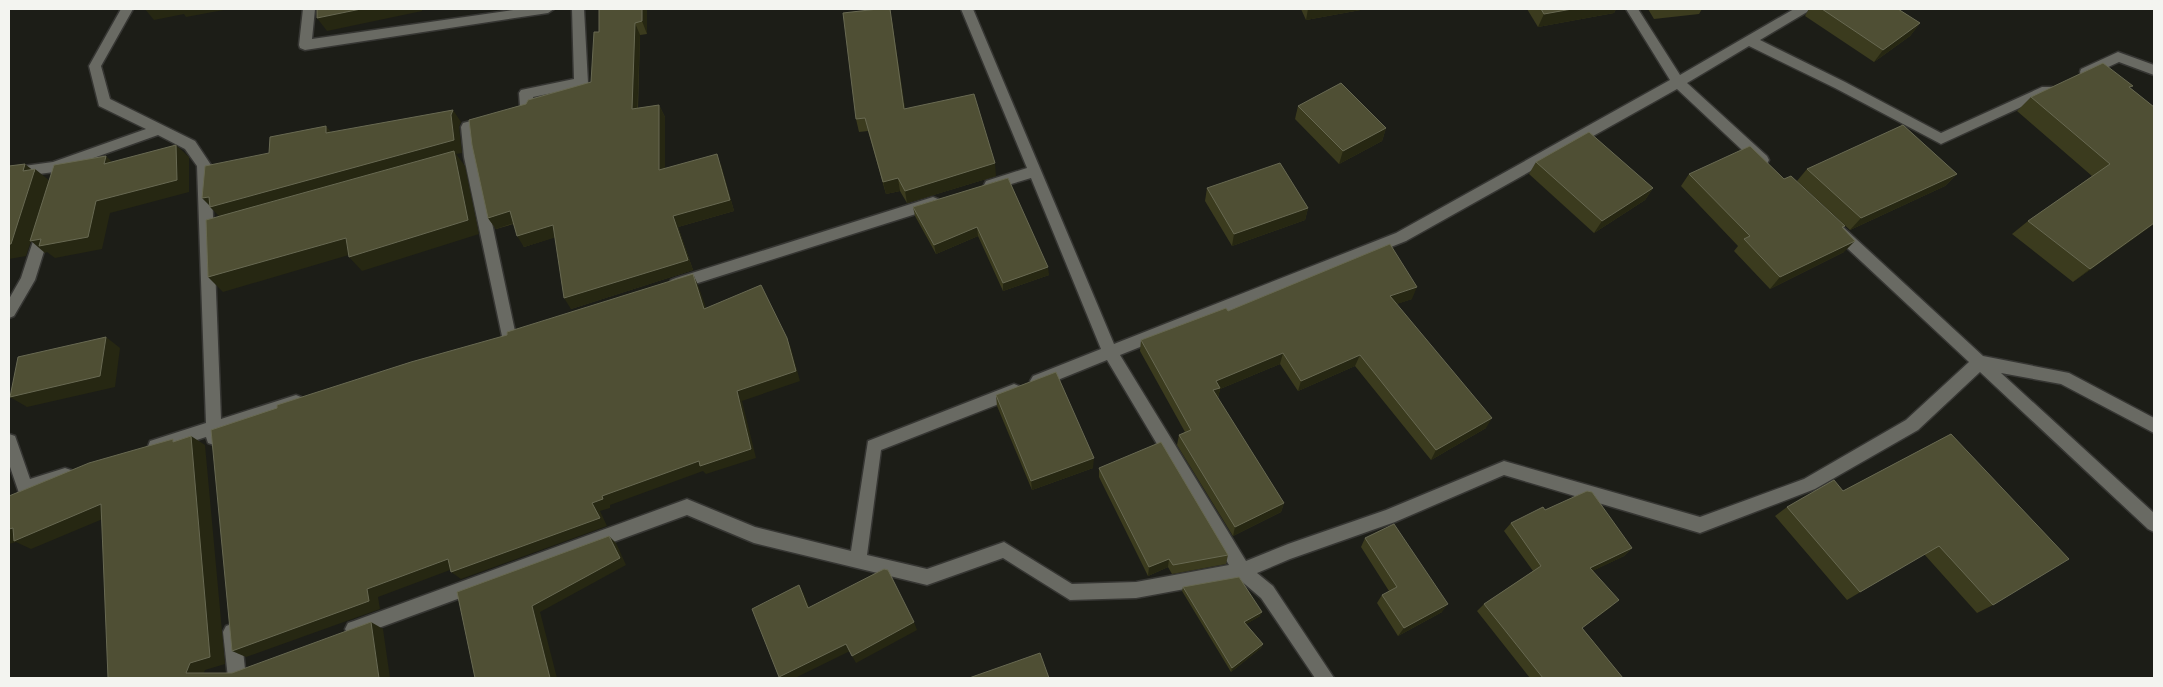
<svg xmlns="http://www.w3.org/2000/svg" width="2163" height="687" viewBox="0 0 2163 687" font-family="'Space Grotesk',sans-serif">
<rect width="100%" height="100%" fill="#1c1d17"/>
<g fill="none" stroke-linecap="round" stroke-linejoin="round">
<defs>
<g id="minor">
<polygon points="121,9 133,9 101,66 110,99 195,141 211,165 221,419 296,395 301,397 304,402 301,407 222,432 220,443 214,445 208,443 206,437 156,453 150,451 148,446 150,441 206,423 197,166 185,149 158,135 54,172 9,178 9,168 53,162 146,129 99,106 89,66"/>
<polygon points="303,9 315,9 312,39 520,9 554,9 548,13 305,50 300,48 299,45"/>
<polygon points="572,9 584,9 588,83 586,86 533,97 534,110 532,114 515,119 510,118 508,114 510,110 520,107 519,93 521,90 574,79"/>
<polygon points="961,9 973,9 1114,344 1396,233 1670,80 1626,9 1638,9 1680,75 1794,9 1809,9 1807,12 1760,40 1845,82 1941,133 2042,87 2052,87 2054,90 2052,93 1941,144 1835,88 1749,46 1687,83 1767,156 1769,160 1767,164 1762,165 1757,164 1677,89 1406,241 1120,355 1246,561 1288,544 1386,510 1504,461 1700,517 1804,479 1906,420 1969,362 1832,234 1830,230 1832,226 1837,224 1842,226 1983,356 2069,373 2154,418 2154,433 2061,384 2001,373 2154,513 2154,532 2148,529 1980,372 1918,430 1815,489 1700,533 1504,475 1395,522 1290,559 1257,573 1273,586 1334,678 1315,678 1261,598 1239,579 1136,598 1070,600 1003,558 927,585 754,543 687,515 354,637 348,635 345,629 348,623 354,621 687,499 755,527 851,551 868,441 1014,384 1019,386 1022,391 1019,396 881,450 867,555 927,569 1004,542 1072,584 1136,582 1229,565 1107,360 1038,388 1033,386 1030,381 1033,376 1101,349 1031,178 991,190 986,189 984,185 986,181 1027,168"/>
<polygon points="2118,52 2154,65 2154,75 2119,62 2091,75 2081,75 2080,72 2081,69"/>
<polygon points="490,116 495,117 497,121 495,125 475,130 478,157 516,336 514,341 509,342 504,341 502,336 464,157 461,127 463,123"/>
<polygon points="933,197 938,199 940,203 938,207 676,290 671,288 669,284 671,280 676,278"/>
<polygon points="44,223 49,225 51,229 35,280 14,316 9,318 9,299 21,278 37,229 39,225"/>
<polygon points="9,434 15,436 30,479 65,468 71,470 73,475 71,480 25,495 19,493 9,464"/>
<polygon points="232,624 238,626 241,632 246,678 228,678 223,632 226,626"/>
</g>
</defs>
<use href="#minor" stroke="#363633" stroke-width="3"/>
<use href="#minor" fill="#696a63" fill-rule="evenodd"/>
</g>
<g fill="#3b3b1e">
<polygon points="647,9 647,34 640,35 638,108 659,105 665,117 665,169 721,165 734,211 678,227 693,270 571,309 555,237 524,247 513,224 496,229 488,218 526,104 591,82 599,32"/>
<polygon points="1301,9 1366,9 1306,20"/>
<polygon points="1527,9 1616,9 1614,13 1538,27"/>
<polygon points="1648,9 1702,9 1699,14 1654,19"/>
<polygon points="1809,9 1898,9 1920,23 1910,36 1874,62 1805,16"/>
<polygon points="892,21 905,109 996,176 907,203 900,191 886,194 868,131 859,132 856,119"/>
<polygon points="2130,88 2154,107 2154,224 2073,282 2012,234 2028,221 2092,176 2017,111 2031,97"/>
<polygon points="1298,106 1386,128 1382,141 1339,164 1295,119"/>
<polygon points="1536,162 1653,188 1645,200 1594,233 1529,174"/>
<polygon points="1807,169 1957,174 1945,186 1850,230 1797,181"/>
<polygon points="1689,174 1784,179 1845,226 1842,228 1844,252 1770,289 1734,251 1738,246 1681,186"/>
<polygon points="1008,178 1049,275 1003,291 978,236 936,254 915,216 913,207"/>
<polygon points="1207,188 1308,208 1305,220 1232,246 1205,201"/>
<polygon points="1412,299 1396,304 1486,428 1431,460 1355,366 1298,391 1280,364 1220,389 1218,398 1284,503 1281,512 1233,536 1177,445 1179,435 1185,432 1140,351 1141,340 1228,311"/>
<polygon points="996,395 1093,468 1032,490 997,406"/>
<polygon points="1951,434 1993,605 1977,613 1924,554 1847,600 1775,516 1787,507 1843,491"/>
<polygon points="1099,468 1228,555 1226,564 1172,574 1168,567 1148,576 1099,477"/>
<polygon points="1545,510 1632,548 1624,556 1592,571 1611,607 1582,628 1623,678 1530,678 1477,611 1484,604 1533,571 1504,531 1511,523"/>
<polygon points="1365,538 1442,612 1398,636 1377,603 1382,595 1389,591 1361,547"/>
<polygon points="1183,587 1260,616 1246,624 1263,644 1261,648 1231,672 1182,591"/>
</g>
<g fill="#262712">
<polygon points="145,9 229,9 186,17 184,14 154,20"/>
<polygon points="361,9 422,9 422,11 327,31 317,18"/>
<polygon points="642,9 647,9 647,34 642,21"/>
<polygon points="890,9 892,21 907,122 904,109"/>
<polygon points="1308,9 1366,9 1306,20"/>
<polygon points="1572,9 1616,9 1614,13 1538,27 1544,14"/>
<polygon points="635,23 640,35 637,120 632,109"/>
<polygon points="1920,23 1910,36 1874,62 1883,50"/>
<polygon points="659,105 665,117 665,181 659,170"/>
<polygon points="453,110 461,122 459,127 462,153 456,154 465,166 479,234 362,271 349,257 468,220 222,219 210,207 211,207 202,198 451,115"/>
<polygon points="326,126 336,138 326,133"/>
<polygon points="1386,128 1382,141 1339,164 1343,151"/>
<polygon points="176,145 189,157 189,192 110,213 102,249 55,258 47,252 45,253 31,241 26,256 9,259 9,244 23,171 25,164 35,172 35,169 50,181 96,201"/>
<polygon points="717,154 721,165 734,211 678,227 693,270 571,309 564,298 673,216"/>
<polygon points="106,156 119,169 104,164"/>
<polygon points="995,163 996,176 907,203 905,191"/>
<polygon points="1957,174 1945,186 1850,230 1861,218"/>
<polygon points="898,178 900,191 886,194 883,182"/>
<polygon points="1653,188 1645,200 1594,233 1602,221"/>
<polygon points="1308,208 1305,220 1232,246 1234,234"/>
<polygon points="510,211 517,222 496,229 488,218"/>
<polygon points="2154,223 2154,224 2073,282 2090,269"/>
<polygon points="553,225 560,236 524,247 517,236"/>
<polygon points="977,227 978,236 936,254 934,245"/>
<polygon points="346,238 359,252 223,292 208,277"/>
<polygon points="1855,241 1844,252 1770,289 1780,277"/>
<polygon points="1048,267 1049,275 1003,291 1003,283"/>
<polygon points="693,274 698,285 710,319 704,309"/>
<polygon points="1417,287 1412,299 1385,308 1390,296"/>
<polygon points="106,337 120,348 115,387 27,407 10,397"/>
<polygon points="787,338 791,348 800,381 742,401 756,458 706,474 703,471 610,505 610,508 600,511 607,526 461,579 451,572 592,503 602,496 737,391"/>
<polygon points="1283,353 1280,364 1220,389 1218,398 1213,390 1216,381"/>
<polygon points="1360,355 1355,366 1298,391 1301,381"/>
<polygon points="1492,418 1486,428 1431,460 1436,450"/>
<polygon points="191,436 205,445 225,664 205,670 202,678 186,673"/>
<polygon points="1094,458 1093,468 1032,490 1031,481"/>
<polygon points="1284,503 1281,512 1233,536 1235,527"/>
<polygon points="101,504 117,513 31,549 16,542 9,544 9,529"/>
<polygon points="609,536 616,543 626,565 540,612 557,678 550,678 532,606"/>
<polygon points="1632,548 1624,556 1582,576 1590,568"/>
<polygon points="448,559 458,567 378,597 380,609 246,657 232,651 367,589"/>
<polygon points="1169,559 1168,567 1148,576 1149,567"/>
<polygon points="799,585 804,594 813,616 808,608"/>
<polygon points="1619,600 1611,607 1574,634 1582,628"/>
<polygon points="1448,604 1442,612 1398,636 1404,628"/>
<polygon points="1262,612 1260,616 1243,626 1244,622"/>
<polygon points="371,622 383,629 390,678 379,678"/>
<polygon points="914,622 917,630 856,663 852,656"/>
<polygon points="846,644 850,651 795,678 780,678 779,677"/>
<polygon points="1263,644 1261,648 1231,672 1232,668"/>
</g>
<g fill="#4f4f34" stroke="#686952">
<polygon points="317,9 361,9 317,18"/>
<polygon points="599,9 642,9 642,21 635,23 632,109 659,105 659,170 717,154 730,200 673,216 688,260 564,298 553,225 517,236 510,211 488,218 472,145 469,120 526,104 528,100 591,82 594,32 599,32"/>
<polygon points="878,9 890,9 904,109 974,94 995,163 905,191 898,178 883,182 865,118 856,119 843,13"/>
<polygon points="1541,9 1572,9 1544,14"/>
<polygon points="1822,9 1898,9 1920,23 1883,50"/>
<polygon points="2103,63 2133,86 2129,87 2154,107 2154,223 2090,269 2028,221 2110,164 2031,97"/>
<polygon points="1341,83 1386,128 1343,151 1298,106"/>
<polygon points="453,110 451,115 454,140 210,207 209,197 202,198 205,166 269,153 270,137 326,126 326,133"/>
<polygon points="1903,125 1957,174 1861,218 1807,169"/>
<polygon points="1589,132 1653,188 1602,221 1536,162"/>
<polygon points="176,145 177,180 96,201 88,237 39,246 41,239 30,241 54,165 106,156 104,164"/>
<polygon points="1750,146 1784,179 1791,176 1845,226 1842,227 1855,241 1780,277 1744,239 1750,236 1689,174"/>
<polygon points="454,151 468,220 349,257 346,238 208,277 206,220"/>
<polygon points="1280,163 1308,208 1234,234 1207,188"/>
<polygon points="25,164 23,171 35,169 11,244 9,244 9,166"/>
<polygon points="1008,178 1048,267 1003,283 977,227 934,245 913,207"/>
<polygon points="1390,244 1417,287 1390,296 1492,418 1436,450 1360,355 1301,381 1283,353 1216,381 1220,388 1213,390 1284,503 1235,527 1179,435 1191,430 1141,340 1226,308 1228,311"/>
<polygon points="693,274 704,309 761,285 787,338 796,371 737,391 751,449 700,466 699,461 602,496 603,499 592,503 600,518 451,572 448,559 367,589 369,601 232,651 211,430 277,408 277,405 411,362 507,335 507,332"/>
<polygon points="106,337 100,376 10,397 18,357"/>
<polygon points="1056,372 1094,458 1031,481 996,395"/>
<polygon points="1951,434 2069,559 1993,605 1939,546 1860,592 1787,507 1834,480 1843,491"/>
<polygon points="191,436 210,657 190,663 186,673 232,673 371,622 379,678 108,678 101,504 14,541 13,528 9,529 9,496 89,463 173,439 173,442"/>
<polygon points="1161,442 1228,555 1173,565 1169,559 1149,567 1099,468"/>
<polygon points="1587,491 1592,492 1632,548 1590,568 1619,600 1582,628 1623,678 1543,678 1484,604 1541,566 1511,523 1543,507 1545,510"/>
<polygon points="1394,524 1448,604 1404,628 1382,595 1397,587 1365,538"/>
<polygon points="609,536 620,558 532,606 550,678 475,678 457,592"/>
<polygon points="884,569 888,570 914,622 852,656 846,644 779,677 752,609 799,585 808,608"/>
<polygon points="1239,577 1262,612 1244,622 1263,644 1232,668 1183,587"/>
<polygon points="1040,653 1049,678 969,678"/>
</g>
<rect width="2163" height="687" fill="none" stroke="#f3f4f0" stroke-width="20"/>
</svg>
